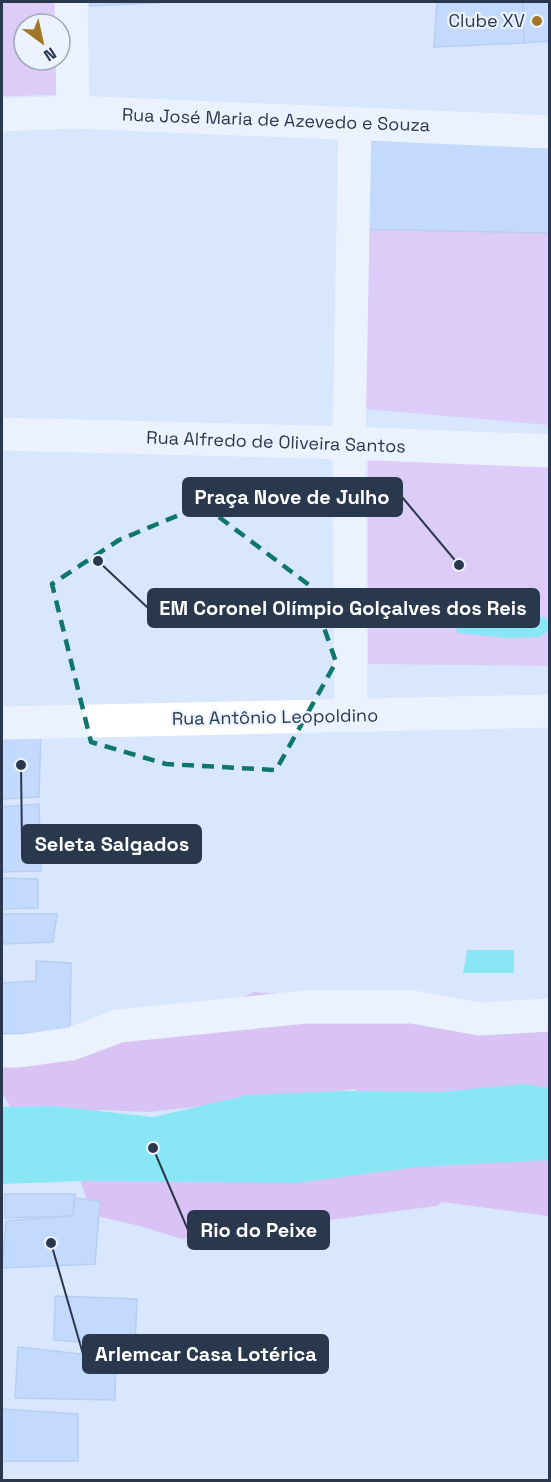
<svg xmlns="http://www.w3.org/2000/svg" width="551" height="1482" viewBox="0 0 551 1482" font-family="'Space Grotesk',sans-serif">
<rect width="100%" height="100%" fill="#d8e7fd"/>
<g fill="#e0aaef">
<polygon points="2,2 59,2 59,24 24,24 24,60 59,60 59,95 2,96"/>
<polygon points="355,229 549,233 549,425 365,409"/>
<polygon points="368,447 549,466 549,666 368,664"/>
</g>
<g fill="#da98ec">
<polygon points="254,992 481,1009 549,1016 549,1100 359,1093 355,1089 149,1112 100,1110 57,1117 13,1111 2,1093 2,1066 207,1014"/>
<polygon points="549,1155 549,1216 442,1202 437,1206 182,1239 140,1226 92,1215 77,1171"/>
</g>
<g fill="#29e5ec">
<polygon points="467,611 545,617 549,624 549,629 541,637 506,638 458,633 449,616"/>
<polygon points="467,950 514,950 514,973 463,973"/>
<polygon points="524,1084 549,1088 549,1160 417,1167 296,1183 83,1181 2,1184 2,1107 54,1106 153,1117 248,1095 344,1091 440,1092"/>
</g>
<g fill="#a9caff" stroke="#8eb0e4" stroke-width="1.5">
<polygon points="90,2 175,2 90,6"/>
<polygon points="437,2 523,2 524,43 434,47"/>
<polygon points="523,2 550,2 550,41 524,43"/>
<polygon points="368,141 550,144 550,233 355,229"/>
<polygon points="41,730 39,797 2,799 2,732"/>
<polygon points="39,804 41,871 2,872 2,807"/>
<polygon points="2,878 38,879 38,908 2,909"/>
<polygon points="2,914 57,914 53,942 2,944"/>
<polygon points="36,961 71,963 70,1032 2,1034 2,983 36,981"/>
<polygon points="5,1194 75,1194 73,1216 5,1218"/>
<polygon points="75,1198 100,1201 95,1264 2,1268 6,1221 73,1216"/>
<polygon points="55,1296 137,1299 135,1346 54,1340"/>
<polygon points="18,1347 116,1358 115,1400 15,1398"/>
<polygon points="2,1409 78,1414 78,1461 2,1461"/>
</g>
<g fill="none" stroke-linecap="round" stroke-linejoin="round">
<g stroke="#fff" stroke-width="33">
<polyline points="71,2 73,112"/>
<polyline points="2,115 73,112 550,132"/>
<polyline points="2,434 349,443 550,451"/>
<polyline points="351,715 349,443 355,123"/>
<polyline points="2,723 550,711"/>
<polyline points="2,1051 19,1051 71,1044 119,1026 306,1007 413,1007 480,1019 550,1015"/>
</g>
</g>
<path d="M0 0H551V1482H0ZM203,505l106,80 27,77 -60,108 -110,-6 -75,-22 -39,-158 67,-44z" fill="#d8e7fd" fill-opacity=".55" fill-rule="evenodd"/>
<path fill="none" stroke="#0f766e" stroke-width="4.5" stroke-dasharray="12 8" stroke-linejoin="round" d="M203,505l106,80 27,77 -60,108 -110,-6 -75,-22 -39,-158 67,-44z"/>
<circle fill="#a17626" stroke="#ecf3ff" stroke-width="2" cx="537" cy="21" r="6"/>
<g text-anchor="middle" stroke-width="4.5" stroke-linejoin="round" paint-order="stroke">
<g font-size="18" fill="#2a384e" stroke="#ecf3ff" text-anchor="end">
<text x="525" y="27">Clube XV</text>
</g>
<g font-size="18" fill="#2a384e" stroke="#ecf3ff">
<text transform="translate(276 120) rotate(2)" y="6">Rua José Maria de Azevedo e Souza</text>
<text transform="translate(276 442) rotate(2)" y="6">Rua Alfredo de Oliveira Santos</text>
<text transform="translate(275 717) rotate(-1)" y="6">Rua Antônio Leopoldino</text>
</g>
</g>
<path fill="none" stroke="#2a384e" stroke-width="2" d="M459 565L402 497M98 561L148 608M21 765L22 844M153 1148L188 1230M51 1243L83 1354"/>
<g fill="#2a384e" stroke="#ecf3ff" stroke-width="2">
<circle cx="459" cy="565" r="6"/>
<circle cx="98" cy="561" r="6"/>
<circle cx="21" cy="765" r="6"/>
<circle cx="153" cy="1148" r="6"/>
<circle cx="51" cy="1243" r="6"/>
</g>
<g fill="#2a384e" stroke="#2a384e" stroke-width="2">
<rect x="183" y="478" width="219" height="38" rx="6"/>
<rect x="148" y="589" width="391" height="38" rx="6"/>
<rect x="22" y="825" width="179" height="38" rx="6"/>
<rect x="188" y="1211" width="141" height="38" rx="6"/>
<rect x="83" y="1335" width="245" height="38" rx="6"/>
</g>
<g font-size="20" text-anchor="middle" font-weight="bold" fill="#fff">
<text x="292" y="504">Praça Nove de Julho</text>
<text x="343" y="615">EM Coronel Olímpio Golçalves dos Reis</text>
<text x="112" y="851">Seleta Salgados</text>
<text x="259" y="1237">Rio do Peixe</text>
<text x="206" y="1361">Arlemcar Casa Lotérica</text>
</g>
<rect width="551" height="1482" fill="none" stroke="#2a384e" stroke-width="6"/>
<g transform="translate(42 42) rotate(147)"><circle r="28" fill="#ecf3ff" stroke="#9ea8b8" stroke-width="1.5"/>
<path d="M0-4.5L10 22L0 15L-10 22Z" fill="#a17626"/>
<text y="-9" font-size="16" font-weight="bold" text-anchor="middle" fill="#2a384e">N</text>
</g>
</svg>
